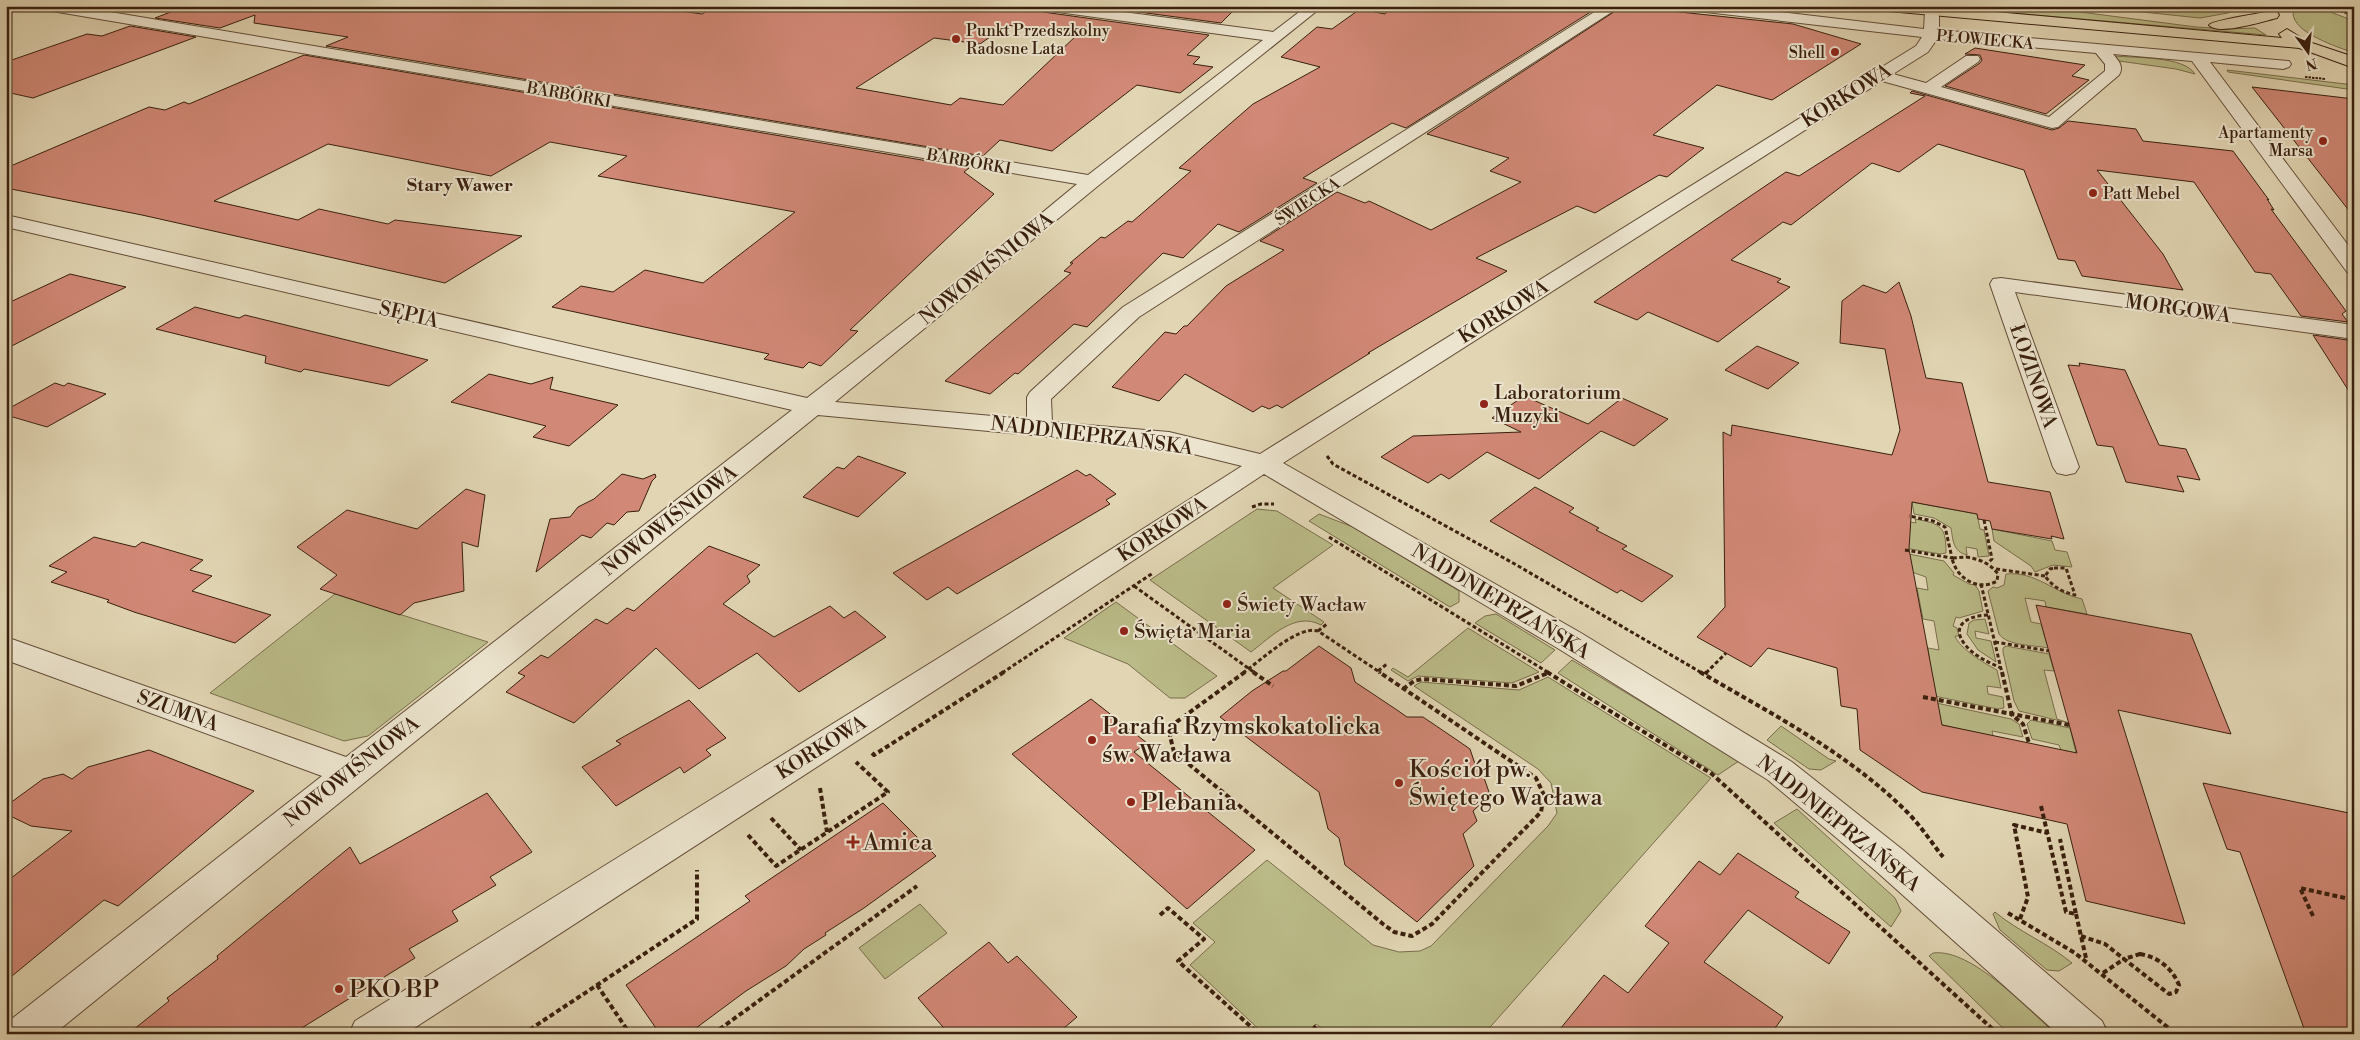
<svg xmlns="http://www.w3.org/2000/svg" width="2360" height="1040" viewBox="0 0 2360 1040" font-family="'Libre Bodoni',serif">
<rect width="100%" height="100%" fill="#e1d5b3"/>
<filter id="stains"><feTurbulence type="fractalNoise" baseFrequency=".004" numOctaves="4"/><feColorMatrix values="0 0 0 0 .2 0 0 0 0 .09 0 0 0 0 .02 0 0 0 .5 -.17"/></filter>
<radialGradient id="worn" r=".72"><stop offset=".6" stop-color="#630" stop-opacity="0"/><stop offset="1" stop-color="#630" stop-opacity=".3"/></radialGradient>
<g fill="#babb88" stroke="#7a6e4b">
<polygon points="1931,6 2034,6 2196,27 2228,29 2255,28 2266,35"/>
<polygon points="2085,6 2241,6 2228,13 2200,18"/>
<path d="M2300,6h22l-2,2 34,13v32c-16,-6 -61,-20 -61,-40z"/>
<path d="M2115,56c20,2 69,0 80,18l-19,-5 -57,-8z"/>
<polygon points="2227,70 2354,85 2354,90 2228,72"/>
<path d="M1912,502l65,12 3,15 4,1 5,26 -11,1 -1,-8 -11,-2 1,8c-14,-3 -14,-15 -16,-27l-17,-10 -20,-4z"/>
<path d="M1257,509l20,2 56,34 -60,43 51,34 -3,3c-26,-14 -50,12 -70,27l-101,-72z"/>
<polygon points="1319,514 1353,527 1459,591 1459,602 1450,607 1309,521"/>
<path d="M1915,519c26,5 31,7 31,34l-6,1 -35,-6 -5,-28 16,3z"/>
<polygon points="1992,529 2052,541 2055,550 2067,552 2072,567 2053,565 2035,572 2031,566 1994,541"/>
<path d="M1909,554l35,7 10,12 -1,2 16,9 6,1 4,6 4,20 -24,7 -3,-1 -3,9 4,2 2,8h-4c5,13 29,27 42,34l4,18 -14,-2 1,8 15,3 1,11 -6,1 -64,-13 -6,-48 11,2 -5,-29 -11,-2 -6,-31 11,2 -2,-13 -14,-5z"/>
<path d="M2006,574c30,-3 48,19 76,25l5,15 -41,-7 -1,-6 -20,-3 6,24 10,2 7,24c-14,-3 -41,-2 -49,-14l-11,-43 5,-4 4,1 7,-3z"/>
<polygon points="335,594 488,642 368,736 344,741 210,693"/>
<polygon points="1116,602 1217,676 1185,698 1170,698 1128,664 1064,638"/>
<polygon points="1496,614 1555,650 1541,663 1475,623 1485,616"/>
<polygon points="1985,619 1989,634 1975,631 1976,638 1991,641 1996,662 1978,650 1967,634 1969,623 1974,620"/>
<polygon points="1468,628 1539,672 1512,683 1418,676 1408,681 1391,670 1393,668 1408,677"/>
<polygon points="2006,646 2049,654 2054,671 2044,670 2057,719 2069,723 2019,711 2014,701 2003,652 2003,648"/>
<polygon points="1572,660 1739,761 1718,775 1558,673"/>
<polygon points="1548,677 1711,778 1484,1034 1315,1034 1321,1028 1316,1024 1306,1034 1264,1034 1190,965 1215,942 1193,923 1267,860 1373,945 1399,952 1420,951 1431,946 1548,826 1557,813 1551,783 1538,769 1414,686 1421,682 1519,690"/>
<polygon points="1899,695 2011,719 2019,724 2023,737 1992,731 1993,736 1902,716"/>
<polygon points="2031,720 2070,728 2076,753 2061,750 2059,745 2032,739 2027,724"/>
<polygon points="1781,726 1829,759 1836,761 1821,770 1809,769 1767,740"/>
<polygon points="1797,809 1895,898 1901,911 1891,927 1774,823"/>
<polygon points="920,904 947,933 885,979 859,948"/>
<path d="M1995,912c24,20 53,31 77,51l-13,8 -12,-1 -47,-40 -7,-16z"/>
<path d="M1933,953c39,-5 94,56 123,81h-47l-80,-78z"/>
</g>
<g fill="#d18876" stroke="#39200e" fill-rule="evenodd">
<path d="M186,6h378l23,4 7,-4h9l31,4 9,-4 59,8 14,-8h318l9,6 166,23 -22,20 13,2 -7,7 20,3 -33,26 -43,-8 -85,66 -52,-11 -17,16 -657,-110 22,-9 -94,-14 1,-8 -35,13 -65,-10zM1007,25l70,10 -74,70 -43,-7 -9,7 -95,-17 78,-50 46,6z"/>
<polygon points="1094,6 1238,6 1221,23"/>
<polygon points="1392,6 1600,6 1406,128 1392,123 1303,178 1317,183 1239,232 1218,224 1183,258 1163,253 1087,327 1074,324 1018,374 1015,373 990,394 945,381 1071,273 1064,271 1073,263 1070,263 1101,237 1105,238 1128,221 1132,222 1191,171 1179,168 1253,104 1320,67 1281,57 1317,27 1332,29 1360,9 1385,14"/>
<polygon points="1623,6 1793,24 1861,44 1772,100 1717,85 1653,135 1704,148 1667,177 1659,175 1595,213 1577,206 1476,258 1507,271 1368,353 1370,353 1282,408 1277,405 1269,409 1262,406 1253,412 1185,374 1159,401 1112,387 1165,332 1176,334 1184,326 1187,326 1226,286 1284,250 1260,241 1337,192 1365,203 1369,201 1431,230 1521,182 1490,171 1509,158 1427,134"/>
<polygon points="130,26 196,37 33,98 6,92 6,62 87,34 102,36"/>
<polygon points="1975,48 2085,65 2072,76 2089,80 2046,114 1945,86 1980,63 1982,60 1980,55 1965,54"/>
<polygon points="304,55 969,168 964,172 994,194 850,330 858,331 821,366 809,362 803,368 764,359 769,354 552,307 581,286 613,292 645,270 703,283 795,212 598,176 627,156 550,142 491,176 328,144 214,201 298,220 319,209 388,224 395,220 522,236 445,283 142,215 6,188 6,168 149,107 165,110 184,102 189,104"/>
<polygon points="2252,87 2354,99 2354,217"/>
<polygon points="1912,91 2052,130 2059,128 2068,121 2136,129 2143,141 2233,151 2269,200 2267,199 2274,210 2271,209 2346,311 2342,314 2348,322 2301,316 2271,274 2255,272 2194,182 2097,170 2163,254 2183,290 2082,276 2075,261 2058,259 2024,170 1938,144 1899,172 1872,163 1791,225 1783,222 1731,260 1781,279 1777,282 1790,287 1718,342 1648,312 1637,320 1594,302 1786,172 1799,176 1925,96 1910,93"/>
<polygon points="70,274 126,287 6,349 6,304"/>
<polygon points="1899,282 1911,316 1926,378 1962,383 1988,482 2050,492 2064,539 2051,536 2052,539 1992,529 1990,521 1978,519 1977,514 1912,502 1909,549 1942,725 2077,753 2036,605 2191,634 2231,734 2118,710 2185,924 2086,901 2067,824 1922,792 1860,750 1857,709 1841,706 1837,668 1768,648 1751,667 1697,637 1725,607 1723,432 1731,436 1732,425 1892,455 1900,430 1885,349 1840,343 1842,301 1863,285 1886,293"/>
<polygon points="195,307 239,318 245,315 428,360 389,386 304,369 301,372 265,363 266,356 156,329"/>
<polygon points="2313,335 2354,341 2354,399"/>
<polygon points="1757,346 1799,363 1768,389 1725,370"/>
<polygon points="2079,363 2125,370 2159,445 2186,449 2200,480 2177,476 2184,492 2126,482 2113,447 2097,445 2068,365 2080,366"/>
<polygon points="489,374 531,384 553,377 550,389 618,405 569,446 533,437 546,426 451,402"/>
<polygon points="55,383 64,386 68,383 106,394 47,427 6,415 6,410"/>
<polygon points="1524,396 1588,424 1622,398 1668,419 1634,446 1601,431 1539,479 1487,452 1449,479 1441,474 1428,483 1381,457 1413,436 1521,432 1492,418"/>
<polygon points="858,456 906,473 858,517 803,497 837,467 844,469"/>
<polygon points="1077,470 1086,476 1090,474 1116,494 1106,500 1110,504 957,594 948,587 927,600 893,573"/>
<polygon points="622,474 643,479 655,474 656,477 652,481 639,511 627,512 614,525 607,523 591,538 582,535 536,572 550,519 570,517 578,507 594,499"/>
<polygon points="1535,487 1574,508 1569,512 1599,528 1596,530 1627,546 1622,549 1673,576 1642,602 1621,590 1617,593 1490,521"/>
<polygon points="466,489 485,495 478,547 462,542 464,591 414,603 400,615 320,589 337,575 297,547 347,510 417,529"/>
<polygon points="94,537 135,547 142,542 203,560 190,570 212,576 192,591 271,615 235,643 134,612 107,602 109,600 51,582 67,572 49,566"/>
<polygon points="709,546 760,565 747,576 750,582 723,604 774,637 830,606 844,618 855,611 886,637 799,692 757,653 699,689 656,648 574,723 506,692 525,676 518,673 541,655 548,658 596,619 607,624 627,608 634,611"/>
<polygon points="1319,646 1351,668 1355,682 1397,710 1407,717 1423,717 1457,740 1470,749 1475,764 1481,769 1490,795 1473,811 1477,821 1463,834 1474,866 1417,922 1345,865 1339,838 1328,829 1319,792 1220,717 1252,691 1283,671 1286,671"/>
<polygon points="1091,699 1147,743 1134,752 1255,850 1187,909 1012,754"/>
<polygon points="689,700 726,738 706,750 711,755 684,773 680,767 616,806 582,767 621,744 616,741"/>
<polygon points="149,750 254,791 118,906 104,900 6,981 6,882 72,831 31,826 6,814 6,806 43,779 63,774 72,779 88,767"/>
<polygon points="2203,783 2354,814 2354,1034 2306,1034 2240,852 2227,849"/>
<polygon points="487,793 532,852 490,877 496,885 452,911 458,921 409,949 415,958 292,1034 128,1034 169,1001 167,998 218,959 217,956 350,847 360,864"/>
<polygon points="883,803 936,856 864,908 825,933 826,935 804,949 786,966 746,991 688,1034 660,1034 626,985 750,901 745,896"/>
<polygon points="1738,853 1799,892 1795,897 1850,932 1829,964 1748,910 1704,962 1783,1017 1771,1034 1556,1034 1604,975 1628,993 1669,943 1645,926 1699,861 1720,875"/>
<polygon points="989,942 1008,963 1017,956 1077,1017 1057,1034 949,1034 918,998"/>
</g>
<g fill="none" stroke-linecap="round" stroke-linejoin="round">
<defs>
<g id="minor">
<path d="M39,6h35l1014,169 175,-135 -220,-30 -7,-4h42l195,26 34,-26h16l-224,179 -264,217 192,17v-22l3,-5 93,-85 481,-301h17l-482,311 -88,82 1,23 117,10 91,22 609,-379 2,-3 6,-2 39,-24 6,-9 -234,-27 -7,-4h48l195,23 1,-17 7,-4 7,4v18l350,31 2,3 -2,3 -6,2 -73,-7 144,191v21l-7,-2 -155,-211 -79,-7c6,7 11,13 6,21l-61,52 -6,1 -170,-47 -599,382 298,170 211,129 111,88 199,171 6,13h-50l-181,-162 -109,-92 -209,-131 -295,-175 -236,156 -623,404h-56l6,-13 651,-405 236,-150 -73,-18 -351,-33 -764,619h-48l3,-13 313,-245 -316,-116v-23l340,120 446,-347 -786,-183v-12l801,183 178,-138 92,-76 -1031,-174zM1937,39l159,14 9,11v7l-56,46 -108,-30 37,-25 2,-3 -2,-3h-12l-40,27 -33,-9 35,-22z"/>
<polygon points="2001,278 2354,325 2354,339 2015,292 2079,467 2075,473 2066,475 2057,473 2053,467 1990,284 1993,279"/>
</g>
<g id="major">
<polygon points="1870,6 1929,6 2282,38 2279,34 2287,29 2306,41 2354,57 2354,68 2299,48 1877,10"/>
<path d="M2272,11l5,1 2,3 -2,3c-13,3 -59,18 -68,7 4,-5 53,-12 63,-14z"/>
</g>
</defs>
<use href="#minor" stroke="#634d37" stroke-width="2"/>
<use href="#major" stroke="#39200e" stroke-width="2"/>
<g stroke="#39200e" stroke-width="2" stroke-dasharray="2.5 1" stroke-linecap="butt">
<polyline points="2324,7 2354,15"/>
<polyline points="2305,77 2326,79"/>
</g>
<g stroke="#39200e" stroke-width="3" stroke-dasharray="4 2.5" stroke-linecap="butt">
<polyline points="1327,456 1333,464 1513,563 1702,673"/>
<polyline points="1252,507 1261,504 1274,504"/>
<polyline points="1984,520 1992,559 1988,563"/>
<polyline points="1329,537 1549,673"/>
<polyline points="1905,550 1952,558 1945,527 1933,521 1909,516"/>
<path d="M1966,557c13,2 24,6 32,17l-1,7c-19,11 -41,-3 -45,-23z"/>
<path d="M2054,568h12l9,27c-13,-3 -22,-8 -30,-19l5,-7z"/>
<polyline points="1996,569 2045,576"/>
<polyline points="1981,584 2002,673"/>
<polyline points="1134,586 1255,673"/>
<path d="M1988,615c-25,1 -40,14 -18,35 9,8 20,13 31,18"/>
<polyline points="1318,631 1327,624"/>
<polyline points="1995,642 2049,651"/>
<polyline points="1378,671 1387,664"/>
<polyline points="1002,673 1153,573"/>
<path d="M1243,673c17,-12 55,-48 75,-42l63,42"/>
<polyline points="1706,673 1726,653"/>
</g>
<g stroke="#39200e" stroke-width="4" stroke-dasharray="5 3" stroke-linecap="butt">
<polyline points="1245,672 1175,723 1170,736 1174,752 1383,924 1394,932 1412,936 1432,924 1541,812 1544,795 1536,778 1379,672"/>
<polyline points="1253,672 1273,686"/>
<polyline points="1547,672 1712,774 1998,1034"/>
<path d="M1700,672c72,42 148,81 207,140 14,14 24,30 36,45"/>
<polyline points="2002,672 2012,715 2023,724 2029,743"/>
<polyline points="1705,674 1707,672"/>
<polyline points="1403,689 1414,681 1422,679 1516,686 1548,673"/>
<polyline points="1923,697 2069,725"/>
<polyline points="872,753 874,755 1004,672"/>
<polyline points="820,788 827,832"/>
<polyline points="2041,806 2066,912 2076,914 2060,839"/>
<polyline points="771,818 801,850"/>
<polyline points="748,835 776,866 888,792 856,762"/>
<polyline points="2008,913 2075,953 2176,1034"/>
<polyline points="2076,914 2086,958"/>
<polyline points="1160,915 1168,908 1204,939 1178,961 1259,1034"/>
<polyline points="2313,916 2300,888 2354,900"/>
<polyline points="2020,919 2028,897 2014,825 2048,833"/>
<polyline points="2081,936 2105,944 2124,959"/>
<path d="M2140,954c18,3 32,14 39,31l-3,7 -7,2 -45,-35z"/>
<polyline points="2103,973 2124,959"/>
<polyline points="597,985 630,1034"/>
<polyline points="523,1034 697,919 697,870"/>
<polyline points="713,1034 917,886"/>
<polyline points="1308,1034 1316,1026"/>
</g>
<use href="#minor" fill="#ece4ce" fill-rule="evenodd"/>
<use href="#major" fill="#e1d5b3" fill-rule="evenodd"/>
</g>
<g fill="#8f2418" stroke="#ece4ce" stroke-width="2">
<circle cx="956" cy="39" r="5"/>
<circle cx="1835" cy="52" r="5"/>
<circle cx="2323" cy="141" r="5"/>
<circle cx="2093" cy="193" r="5"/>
<circle cx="1484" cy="404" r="5"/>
<circle cx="1227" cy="604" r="5"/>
<circle cx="1124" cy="631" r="5"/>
<circle cx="1092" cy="740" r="5"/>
<circle cx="1399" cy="783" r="5"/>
<circle cx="1131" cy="802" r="5"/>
<path d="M850.5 834.5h5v5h5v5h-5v5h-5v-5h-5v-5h5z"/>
<circle cx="339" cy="989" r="5"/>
</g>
<g text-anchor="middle" stroke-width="4" stroke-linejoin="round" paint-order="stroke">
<g font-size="16" fill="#39200e" stroke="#ece4ce" text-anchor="start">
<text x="966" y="36">Punkt Przedszkolny<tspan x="966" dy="18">Radosne Lata</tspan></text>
<text x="1825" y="58" text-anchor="end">Shell</text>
<text x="2313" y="138" text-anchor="end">Apartamenty<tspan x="2313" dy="18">Marsa</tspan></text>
<text x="2103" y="199">Patt Mebel</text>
</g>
<g font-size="16" fill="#39200e" stroke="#ece4ce">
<text transform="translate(1985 39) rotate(5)" y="6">PŁOWIECKA</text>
<text transform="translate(569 94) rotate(10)" y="6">BARBÓRKI</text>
<text transform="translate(969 161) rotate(10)" y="6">BARBÓRKI</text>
<text transform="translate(1307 201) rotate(-33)" y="6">ŚWIECKA</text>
</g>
<g font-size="18" font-weight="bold" fill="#39200e" stroke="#ece4ce">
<text x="460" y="191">Stary Wawer</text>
</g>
<g font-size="20" fill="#39200e" stroke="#ece4ce">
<text transform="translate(1846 95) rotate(-32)" y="7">KORKOWA</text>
<text transform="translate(986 268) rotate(-39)" y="7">NOWOWIŚNIOWA</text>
<text transform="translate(2178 308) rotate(8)" y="7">MORGOWA</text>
<text transform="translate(1503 311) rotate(-32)" y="7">KORKOWA</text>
<text transform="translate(409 314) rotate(13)" y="7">SĘPIA</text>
<text transform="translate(2034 376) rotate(71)" y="7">ŁOZINOWA</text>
<text transform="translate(1092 435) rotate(7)" y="7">NADDNIEPRZAŃSKA</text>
<text transform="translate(669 520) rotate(-38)" y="7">NOWOWIŚNIOWA</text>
<text transform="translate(1162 529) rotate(-33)" y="7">KORKOWA</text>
<text transform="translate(1501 601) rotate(31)" y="7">NADDNIEPRZAŃSKA</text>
<text transform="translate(178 710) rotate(20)" y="7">SZUMNA</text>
<text transform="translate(821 747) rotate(-32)" y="7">KORKOWA</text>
<text transform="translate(351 771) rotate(-38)" y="7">NOWOWIŚNIOWA</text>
<text transform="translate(1839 823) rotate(39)" y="7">NADDNIEPRZAŃSKA</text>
</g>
<g font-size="20" fill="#39200e" stroke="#ece4ce" text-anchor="start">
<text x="1494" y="399">Laboratorium<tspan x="1494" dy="23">Muzyki</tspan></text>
<text x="1237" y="611">Świety Wacław</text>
<text x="1134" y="638">Święta Maria</text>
</g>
<g font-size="24" fill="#39200e" stroke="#ece4ce" text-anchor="start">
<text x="1102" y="734">Parafia Rzymskokatolicka<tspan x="1102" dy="28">św. Wacława</tspan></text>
<text x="1409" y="777">Kościół pw.<tspan x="1409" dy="28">Świętego Wacława</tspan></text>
<text x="1141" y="810">Plebania</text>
<text x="863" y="850">Amica</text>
<text x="349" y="997">PKO BP</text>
</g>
</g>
<rect width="2360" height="1040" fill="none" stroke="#e1d5b3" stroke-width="25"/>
<rect x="8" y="8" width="2345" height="1025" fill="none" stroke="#39200e" stroke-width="2.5"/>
<rect x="12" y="12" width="2335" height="1015" fill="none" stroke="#39200e"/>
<g transform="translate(2308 52) rotate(165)" stroke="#ece4ce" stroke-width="4" paint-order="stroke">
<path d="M0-4L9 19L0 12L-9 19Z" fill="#39200e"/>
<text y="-8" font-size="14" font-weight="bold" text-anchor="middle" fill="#39200e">N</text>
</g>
<rect width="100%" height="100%" filter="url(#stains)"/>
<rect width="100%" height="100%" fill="url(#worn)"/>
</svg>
